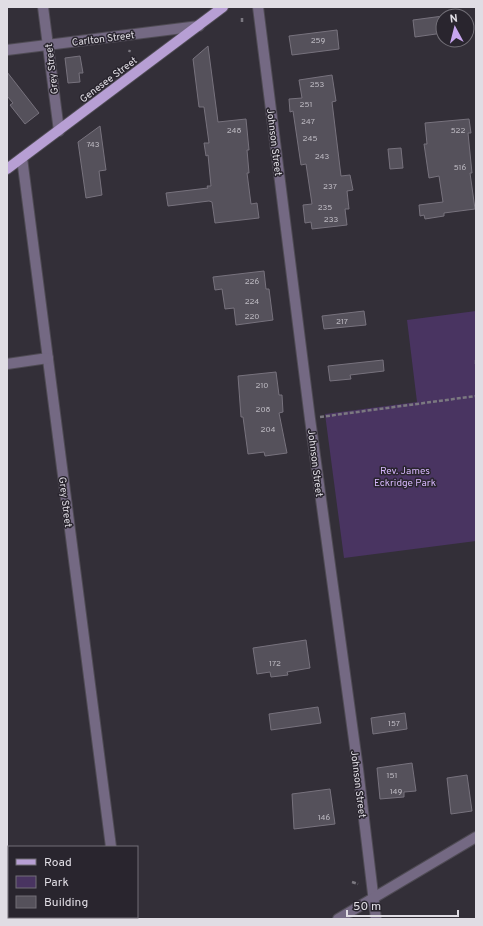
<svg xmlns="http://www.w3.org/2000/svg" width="483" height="926" viewBox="0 0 483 926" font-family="Overpass,sans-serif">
<rect width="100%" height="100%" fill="#332f38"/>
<polygon fill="#493461" points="476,311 476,541 344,558 325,414 417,402 407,320"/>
<g fill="#55515b" stroke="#77727d">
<polygon points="443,16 443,33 415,37 413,20"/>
<polygon points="337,30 339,49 292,55 289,36"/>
<polygon points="208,46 218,122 246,119 249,150 247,150 249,173 247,173 251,204 257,203 259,218 215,223 212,202 209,201 168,206 166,193 208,188 207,186 211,186 208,155 206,156 204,143 209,143 204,107 199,107 193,59"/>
<polygon points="80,56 83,73 79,73 80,82 68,83 65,58"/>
<polygon points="7,72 39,113 25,124 10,105 13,103 7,96"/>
<polygon points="332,75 336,101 332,102 341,176 350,175 353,190 347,191 349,209 345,209 347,225 312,229 311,222 305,223 303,205 312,204 306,164 301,165 293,111 290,112 289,99 302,98 299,80"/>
<polygon points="469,119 471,133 468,133 472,173 470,173 475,209 444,213 444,216 425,219 424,215 420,216 419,205 443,202 439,176 429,178 424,144 427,144 425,123"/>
<polygon points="100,126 106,170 99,171 102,195 86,198 78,142"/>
<polygon points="401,148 403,168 390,169 388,149"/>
<polygon points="264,271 266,289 269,289 273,320 236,325 234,308 225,309 222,289 215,290 213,277"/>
<polygon points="364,311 366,325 324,329 322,316"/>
<polygon points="383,360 384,371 350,375 351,379 330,381 328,366"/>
<polygon points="276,372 279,395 282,395 283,412 279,413 287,453 265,456 264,452 248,454 243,417 241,417 238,376"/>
<polygon points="306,640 310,668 287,672 288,675 271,677 270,672 257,674 253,648"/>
<polygon points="318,707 321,723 271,730 269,714"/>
<polygon points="405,713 407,729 373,734 371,718"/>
<polygon points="412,763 416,791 404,792 404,797 380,799 377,768"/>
<polygon points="467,775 472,811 451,814 447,778"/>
<polygon points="330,789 335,824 294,829 292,794"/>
</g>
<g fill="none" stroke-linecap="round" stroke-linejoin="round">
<defs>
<g id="minor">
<polyline points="43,7 59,131"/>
<polyline points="258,7 310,419 358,769 376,919"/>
<polyline points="7,50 199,26"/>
<polyline points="22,158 111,847"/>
<polyline points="7,364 48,358"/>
<polyline points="120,917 120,919"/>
<polyline points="338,919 476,837"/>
</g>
<polyline id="major" points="7,169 223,7"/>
</defs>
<use href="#minor" stroke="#4f4b54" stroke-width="12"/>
<use href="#major" stroke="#4f4b54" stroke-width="12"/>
<g stroke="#7b7880" stroke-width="2.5" stroke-dasharray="4 2" stroke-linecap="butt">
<polyline points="242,18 242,23"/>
<polyline points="129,52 130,50"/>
<polyline points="476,360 476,365"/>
<polyline points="320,417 476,396"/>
<polyline points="352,882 358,884"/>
</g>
<use href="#minor" stroke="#746983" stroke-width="10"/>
<use href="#major" stroke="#b79fd4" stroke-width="10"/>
</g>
<g text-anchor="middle" stroke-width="3" stroke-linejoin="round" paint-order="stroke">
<g font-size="8" fill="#bdbac2">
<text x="318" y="43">259</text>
<text x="317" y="87">253</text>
<text x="306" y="107">251</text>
<text x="308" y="124">247</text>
<text x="234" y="133">248</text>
<text x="458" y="133">522</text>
<text x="310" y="141">245</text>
<text x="93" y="147">743</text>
<text x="322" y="159">243</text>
<text x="460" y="170">516</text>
<text x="330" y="189">237</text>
<text x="325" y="210">235</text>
<text x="331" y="222">233</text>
<text x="252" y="284">226</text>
<text x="252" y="304">224</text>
<text x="252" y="319">220</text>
<text x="342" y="324">217</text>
<text x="262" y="388">210</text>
<text x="263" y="412">208</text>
<text x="268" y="432">204</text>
<text x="275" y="666">172</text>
<text x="394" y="726">157</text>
<text x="392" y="778">151</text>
<text x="396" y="794">149</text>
<text x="324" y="820">146</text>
</g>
<g font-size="10" fill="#e0dde4" stroke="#29252e">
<text transform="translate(103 38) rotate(-7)" y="4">Carlton Street</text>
<text transform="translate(51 69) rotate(-97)" y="4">Grey Street</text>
<text transform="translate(108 79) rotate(-37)" y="4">Genesee Street</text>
<text transform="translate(275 142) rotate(83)" y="4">Johnson Street</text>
<text transform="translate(316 463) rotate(83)" y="4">Johnson Street</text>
<text transform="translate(66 502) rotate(83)" y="4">Grey Street</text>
<text transform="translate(359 784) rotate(83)" y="4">Johnson Street</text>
</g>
<g font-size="10" fill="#d4b5f9" stroke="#29252e">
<text x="405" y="474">Rev. James<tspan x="405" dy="12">Eckridge Park</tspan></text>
</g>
</g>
<rect width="483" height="926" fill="none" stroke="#e0dde4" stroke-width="16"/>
<rect x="8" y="846" width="130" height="72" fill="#29252e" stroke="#726f77"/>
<rect x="16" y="859" width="20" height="6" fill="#b79fd4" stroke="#726f77"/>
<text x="44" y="866" font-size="12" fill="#e0dde4">Road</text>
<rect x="16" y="876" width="20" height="12" fill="#493461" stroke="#726f77"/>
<text x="44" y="886" font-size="12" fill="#e0dde4">Park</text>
<rect x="16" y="896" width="20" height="12" fill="#55515b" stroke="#726f77"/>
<text x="44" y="906" font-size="12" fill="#e0dde4">Building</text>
<g transform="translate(455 28) rotate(353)"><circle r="19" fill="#29252e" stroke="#726f77"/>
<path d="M0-3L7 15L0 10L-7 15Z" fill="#c7a6ef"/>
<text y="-6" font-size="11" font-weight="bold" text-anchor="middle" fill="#e0dde4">N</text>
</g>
<path d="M347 910v6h111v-6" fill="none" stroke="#e0dde4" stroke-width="2"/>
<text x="353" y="910" font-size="12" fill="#e0dde4" stroke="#29252e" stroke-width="3" paint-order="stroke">50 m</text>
</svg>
